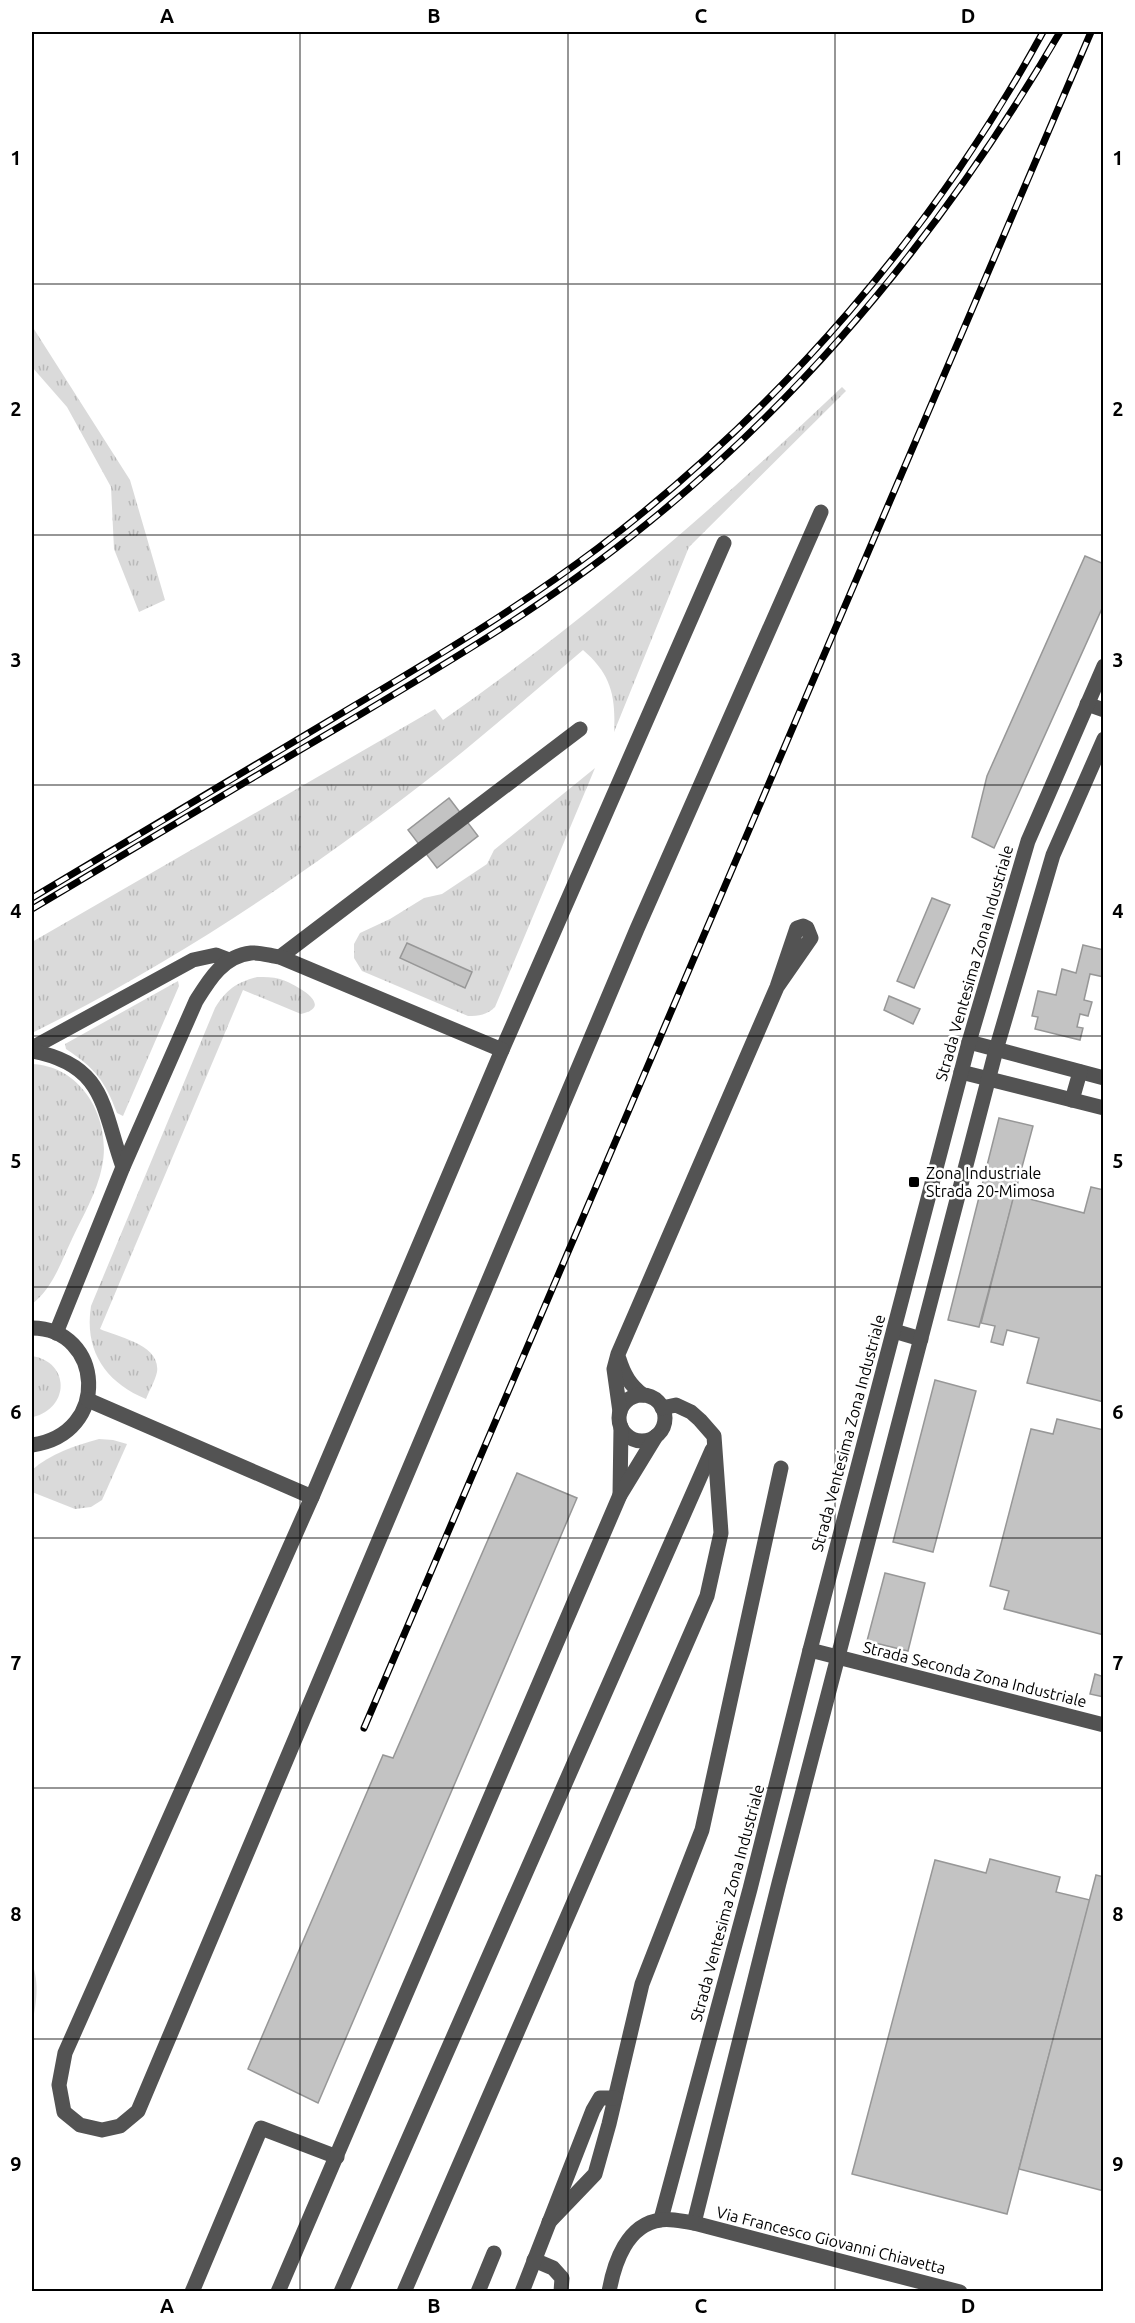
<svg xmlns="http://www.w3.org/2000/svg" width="1135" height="2323" viewBox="0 0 1135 2323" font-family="Ubuntu,sans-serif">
<defs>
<pattern id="grass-tufts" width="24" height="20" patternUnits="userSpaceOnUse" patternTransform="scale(1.5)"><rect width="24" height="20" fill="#dadada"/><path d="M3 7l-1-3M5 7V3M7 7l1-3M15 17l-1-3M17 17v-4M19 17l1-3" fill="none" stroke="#b9b9b9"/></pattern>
</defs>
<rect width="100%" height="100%" fill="#fff"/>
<g fill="url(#grass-tufts)">
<polygon points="32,326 130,480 165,600 139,612 114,549 111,487 67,407 32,367"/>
<path d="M842,387l4,4 -157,156 -75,185c2,-36 -3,-58 -31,-82 -53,45 -105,91 -161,134 -122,94 -252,181 -390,249v-91l403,-233 8,11c142,-99 273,-213 399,-333z"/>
<path d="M595,768l-100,239c-8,8 -16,9 -27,9l-106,-45 -8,-13v-14l6,-11 30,-14 34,-21 18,-4 45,-30 7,-14z"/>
<path d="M257,977c8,0 15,0 23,2 13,4 57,27 21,35l-58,-24 -143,339c17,8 61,15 57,43 -2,9 -8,19 -11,27 -41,-17 -62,-49 -55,-93l124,-298c11,-18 22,-26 42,-31z"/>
<path d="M178,981l1,5 -56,130 -6,-3c-12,-32 -22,-45 -51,-64l-1,-5z"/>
<path d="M32,1064c50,2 80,55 70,103 -5,25 -19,49 -30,72 -11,23 -19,49 -40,65z"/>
<path d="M32,1356c38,6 38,52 1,61z"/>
<path d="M99,1439l14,1 14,4 -25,56 -11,7 -16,2 -43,-17v-22c18,-16 44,-25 67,-31z"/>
<path d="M32,1963c8,22 4,40 0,63z"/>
</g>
<g fill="#c3c3c3" stroke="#979797" stroke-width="1.5">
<polygon points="1085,556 1104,564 1104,604 994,848 972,837 987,776"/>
<polygon points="449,798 478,836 437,868 408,830"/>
<polygon points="932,898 950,905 914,988 897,981"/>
<polygon points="407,943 472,972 465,988 400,958"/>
<polygon points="1083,945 1104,950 1104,977 1090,974 1084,1000 1092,1002 1088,1016 1080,1014 1077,1027 1083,1028 1080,1040 1035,1029 1038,1017 1032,1016 1038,991 1056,995 1062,969 1076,973"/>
<polygon points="889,996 920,1009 913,1024 884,1010"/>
<polygon points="999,1118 1033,1126 979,1327 948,1320"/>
<polygon points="1091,1187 1104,1190 1104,1402 1027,1383 1039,1338 1007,1330 1003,1345 991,1342 995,1326 981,1323 1014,1195 1084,1213"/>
<polygon points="935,1380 976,1391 933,1552 893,1542"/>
<polygon points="1057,1419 1104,1430 1104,1635 1004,1609 1009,1591 990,1586 1031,1429 1053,1434"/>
<polygon points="517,1473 577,1498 318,2103 248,2069 383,1755 393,1758"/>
<polygon points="885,1573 925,1583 908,1651 867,1641"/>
<polygon points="1095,1674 1104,1677 1104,1697 1090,1694"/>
<polygon points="990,1859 1060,1877 1056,1892 1090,1900 1007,2214 852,2174 935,1860 986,1873"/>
<polygon points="1096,1875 1104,1877 1104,2191 1019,2169"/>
</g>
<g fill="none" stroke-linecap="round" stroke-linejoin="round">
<g stroke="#535353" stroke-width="15">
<polyline points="724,543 502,1050 312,1497 65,2053 59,2085 64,2112 80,2125 102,2130 120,2126 138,2111 637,929 821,512"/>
<polyline points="1087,704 1104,710"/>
<polyline points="280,957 580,729"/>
<polyline points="969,1042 1104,1078"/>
<polyline points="32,1048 193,960 216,955 229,960"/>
<path d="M32,1051c74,14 70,57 91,116"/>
<polyline points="961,1072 1104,1108"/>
<polyline points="1072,1100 1080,1072"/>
<path d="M32,1328c71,0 80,106 0,117"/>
<polyline points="894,1331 921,1339"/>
<path d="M56,1333l67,-166 73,-166c13,-21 27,-45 55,-48 9,-1 20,3 29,4l222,93"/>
<path d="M619,1359c5,16 11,26 24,36"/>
<circle cx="642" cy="1418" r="23"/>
<polyline points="88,1400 312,1497"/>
<polyline points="620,1412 614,1369 618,1354 777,987 797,928 803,926 807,928 811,938 777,987"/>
<polyline points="620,1495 621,1427"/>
<polyline points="810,1650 1104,1725"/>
<polyline points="661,2219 750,1889 810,1650 969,1042 1028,841 1104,666"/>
<polyline points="549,2222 595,2174 609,2124 642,1984 702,1830 781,1468"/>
<polyline points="694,2223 779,1883 996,1050 1053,855 1104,739"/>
<polyline points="534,2260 553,2268 562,2278 561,2292"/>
<polyline points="192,2292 261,2128 337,2157"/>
<polyline points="278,2292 620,1495 656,1436"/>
<polyline points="341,2292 712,1450"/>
<polyline points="404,2292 707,1596 721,1533 714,1436 700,1420 691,1412 676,1405 662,1408"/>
<polyline points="478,2292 494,2253"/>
<polyline points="522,2292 593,2110 600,2098 615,2098"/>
<path d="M609,2292c5,-29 18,-68 52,-72 10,-2 23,2 33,3l266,69"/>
</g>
<defs>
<g id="rail">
<path d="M32,898c105,-62 210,-125 315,-188 86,-51 171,-102 251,-162 181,-138 336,-316 445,-516"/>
<path d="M32,909c101,-60 201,-120 302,-179 101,-60 203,-119 295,-192 176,-138 319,-314 431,-506"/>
<polyline points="364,1728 1091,32"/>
</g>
</defs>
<use href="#rail" stroke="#000" stroke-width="7"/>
<use href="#rail" stroke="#fff" stroke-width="4.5" stroke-dasharray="14" stroke-linecap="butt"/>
</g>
<path fill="none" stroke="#000" stroke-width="1.5" stroke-opacity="0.55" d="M300,32v2260M568,32v2260M835,32v2260M32,284h1072M32,535h1072M32,785h1072M32,1036h1072M32,1287h1072M32,1538h1072M32,1788h1072M32,2039h1072"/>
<rect fill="#000" stroke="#fff" stroke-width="2" x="908" y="1176" width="12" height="12" rx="3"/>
<g text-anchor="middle" stroke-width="5" stroke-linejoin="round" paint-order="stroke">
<g font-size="16" fill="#000" stroke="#fff">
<text transform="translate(974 963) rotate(-74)" y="6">Strada Ventesima Zona Industriale</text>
<text transform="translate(848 1433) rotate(-75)" y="6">Strada Ventesima Zona Industriale</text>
<text transform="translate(975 1674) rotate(14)" y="6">Strada Seconda Zona Industriale</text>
<text transform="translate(727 1903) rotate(-75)" y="6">Strada Ventesima Zona Industriale</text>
<text transform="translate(831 2240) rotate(14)" y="6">Via Francesco Giovanni Chiavetta</text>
</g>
<g font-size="16" fill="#000" stroke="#fff" text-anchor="start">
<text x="926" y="1179">Zona Industriale<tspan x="926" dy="18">Strada 20-Mimosa</tspan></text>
</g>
</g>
<rect width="1135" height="2323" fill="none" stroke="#ffffff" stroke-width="66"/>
<rect x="33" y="33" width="1069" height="2257" fill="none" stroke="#000" stroke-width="2"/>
<g font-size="20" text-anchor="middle" font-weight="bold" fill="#000">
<text x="167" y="23">A</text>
<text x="434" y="23">B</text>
<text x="701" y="23">C</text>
<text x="968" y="23">D</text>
<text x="16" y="165">1</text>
<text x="1118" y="165">1</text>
<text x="16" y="416">2</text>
<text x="1118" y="416">2</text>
<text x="16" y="667">3</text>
<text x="1118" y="667">3</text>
<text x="16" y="918">4</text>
<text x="1118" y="918">4</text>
<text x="16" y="1168">5</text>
<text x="1118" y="1168">5</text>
<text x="16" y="1419">6</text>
<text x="1118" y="1419">6</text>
<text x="16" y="1670">7</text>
<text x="1118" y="1670">7</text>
<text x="16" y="1921">8</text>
<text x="1118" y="1921">8</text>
<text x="16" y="2171">9</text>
<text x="1118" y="2171">9</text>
<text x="167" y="2313">A</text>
<text x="434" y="2313">B</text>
<text x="701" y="2313">C</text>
<text x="968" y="2313">D</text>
</g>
</svg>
